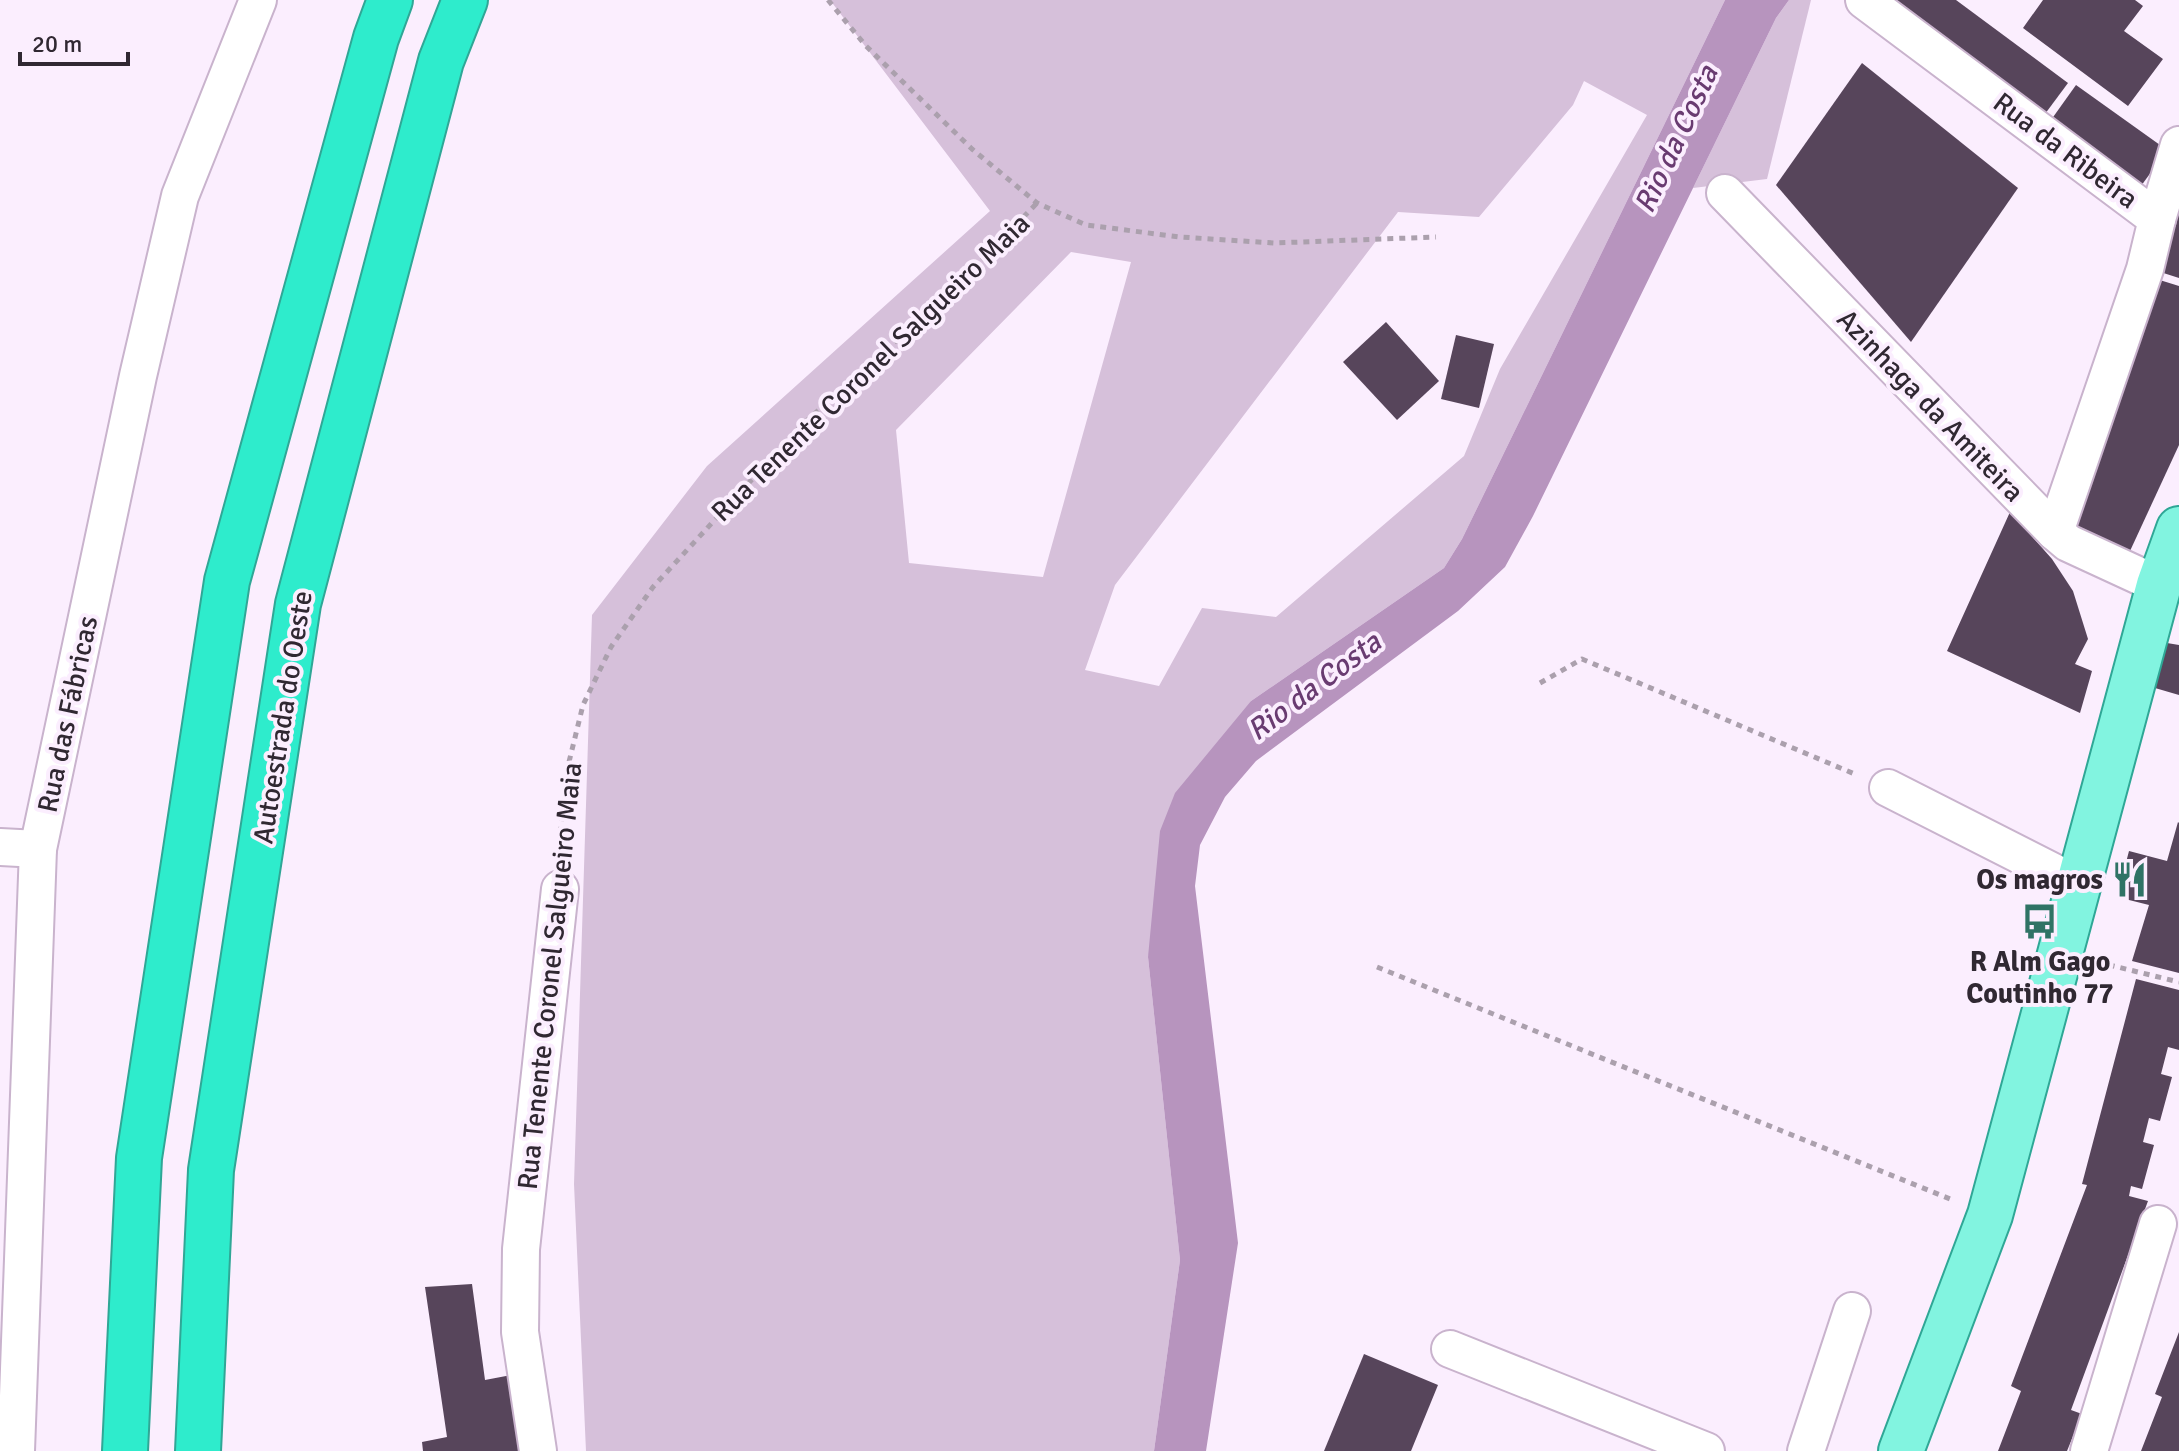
<svg xmlns="http://www.w3.org/2000/svg" width="2179" height="1451" viewBox="0 0 2179 1451" font-family="Signika,sans-serif">
<rect width="100%" height="100%" fill="#fbeefe"/>
<g fill="#d6c0da" fill-rule="evenodd">
<path d="M830,0h895l-263,539 -18,29 -193,133 -103,256 32,303 -26,191h-568l-12,-267 18,-569 115,-149 283,-255zM1584,81l63,34 -147,254 -36,87 -188,161 -74,-9 -43,78 -74,-16 30,-85 283,-373 81,5 94,-112zM1071,252l60,10 -88,315 -134,-14 -13,-133z"/>
<polygon points="1789,0 1811,0 1767,179 1693,188 1776,18"/>
</g>
<polygon fill="#b794be" points="1725,0 1789,0 1776,18 1533,516 1505,567 1458,611 1256,761 1225,797 1200,845 1195,886 1238,1243 1206,1451 1154,1451 1180,1260 1148,957 1160,831 1175,793 1251,701 1444,568 1462,539"/>
<g fill="#57455b">
<polygon points="1884,0 1956,0 2068,83 2042,118"/>
<polygon points="2043,0 2135,0 2143,6 2124,31 2163,59 2128,106 2023,28"/>
<polygon points="1862,63 2018,188 1911,342 1776,185"/>
<polygon points="2076,85 2167,150 2136,193 2051,120"/>
<polygon points="2179,186 2179,278 2154,270"/>
<polygon points="2150,277 2179,286 2179,445 2130,551 2067,526"/>
<polygon points="1386,322 1439,381 1397,420 1343,362"/>
<polygon points="1456,335 1494,344 1479,408 1441,399"/>
<polygon points="2010,512 2052,559 2073,591 2088,639 2075,664 2092,671 2080,713 1947,651"/>
<polygon points="2167,643 2179,645 2179,695 2155,688"/>
<polygon points="2178,822 2179,823 2179,973 2132,961 2149,905 2117,897 2129,851 2167,861"/>
<polygon points="2136,979 2179,990 2179,1050 2168,1047 2161,1074 2172,1077 2160,1121 2149,1118 2143,1142 2154,1145 2142,1189 2131,1186 2129,1196 2148,1201 2071,1410 2082,1414 2067,1451 1998,1451 2021,1391 2011,1386 2087,1185 2082,1184"/>
<polygon points="472,1284 485,1380 512,1375 526,1451 423,1451 422,1442 447,1437 425,1287"/>
<polygon points="2179,1332 2179,1451 2141,1451 2162,1397 2155,1394"/>
<polygon points="1364,1354 1438,1385 1411,1451 1324,1451"/>
</g>
<g fill="none" stroke-linecap="round" stroke-linejoin="round">
<defs>
<g id="minor">
<polyline points="1864,0 2157,219 2145,269 2055,532"/>
<polyline points="1725,193 2055,532 2068,543 2159,585"/>
<polyline points="2157,219 2179,145"/>
<polyline points="1888,788 2079,885"/>
<polyline points="0,847 38,849"/>
<polyline points="1450,1349 1706,1451"/>
<polyline points="16,1451 38,849 138,376 180,196 258,0"/>
<polyline points="538,1451 520,1332 521,1249 560,889"/>
<polyline points="1806,1451 1852,1311"/>
<polyline points="2089,1451 2158,1224"/>
</g>
<polyline id="major" points="1901,1451 1990,1215 2159,585 2179,529"/>
<g id="highway">
<polyline points="125,1451 139,1158 227,581 376,38 390,0"/>
<polyline points="198,1451 211,1170 298,604 441,61 465,0"/>
</g>
</defs>
<use href="#minor" stroke="#c9b3cd" stroke-width="40"/>
<use href="#major" stroke="#2fa796" stroke-width="48"/>
<use href="#highway" stroke="#2fa796" stroke-width="48"/>
<g stroke="#aba0ad" stroke-width="5" stroke-dasharray="6 6" stroke-linecap="butt">
<polyline points="828,0 866,46 972,149 1037,203 1086,225 1180,237 1274,243 1436,237"/>
<polyline points="1540,683 1582,659 1857,775"/>
<polyline points="560,857 560,834 568,766 583,705 611,647 653,587 803,424 955,288 1037,203"/>
<polyline points="2097,962 2179,982"/>
<polyline points="1377,967 1955,1201"/>
</g>
<use href="#minor" stroke="#fff" stroke-width="36"/>
<use href="#major" stroke="#82f4e0" stroke-width="44"/>
<use href="#highway" stroke="#2eeccc" stroke-width="44"/>
</g>
<defs>
<symbol id="restaurant-bare" viewBox="-9 -9 18 18"><path d="M-5-6h1v4h1v-4h1v4h1v-4h1v5L-1.5 .5V6h-2V.5L-5-1ZM5-6V6H3V1.5H1.5Q1.5-4 5-6Z" fill="#2f7365" stroke="#fbeefe" stroke-width="2.5" paint-order="stroke"/></symbol>
<symbol id="bus-bare" viewBox="-9 -9 18 18"><path d="M-5-6H5V4H4V6H2V4H-2V6H-4V4H-5ZM-3.5-4V0h7V-4ZM-3.5 1.2v1.5H-2V1.2ZM2 1.2v1.5H3.5V1.2Z" fill="#2f7365" stroke="#fbeefe" stroke-width="2.5" paint-order="stroke"/></symbol>
</defs>
<g fill-rule="evenodd">
<use href="#restaurant-bare" x="2104" y="854" width="51" height="51"/>
<use href="#bus-bare" x="2014" y="896" width="51" height="51"/>
</g>
<g text-anchor="middle" stroke-width="8" stroke-linejoin="round" paint-order="stroke">
<g font-size="28" fill="#302832" stroke="#fbeefe">
<text transform="translate(2066 150) rotate(37)" y="10">Rua da Ribeira</text>
<text transform="translate(870 367) rotate(-44)" y="10">Rua Tenente Coronel Salgueiro Maia</text>
<text transform="translate(1931 405) rotate(46)" y="10">Azinhaga da Amiteira</text>
<text transform="translate(67 714) rotate(-78)" y="10">Rua das Fábricas</text>
<text transform="translate(282 717) rotate(-81)" y="10">Autoestrada do Oeste</text>
<text transform="translate(549 976) rotate(-84)" y="10">Rua Tenente Coronel Salgueiro Maia</text>
</g>
<g font-size="28" font-weight="bold" fill="#302832" stroke="#fbeefe" text-anchor="end">
<text x="2103" y="889">Os magros</text>
<text x="2040" y="971" text-anchor="middle">R Alm Gago<tspan x="2040" dy="32">Coutinho 77</tspan></text>
</g>
<g font-size="30" font-style="italic" fill="#693b71" stroke="#fbeefe">
<text transform="translate(1676 139) rotate(-65)" y="10">Rio da Costa</text>
<text transform="translate(1314 686) rotate(-37)" y="10">Rio da Costa</text>
</g>
</g>
<path d="M20 52v12h108v-12" fill="none" stroke="#302832" stroke-width="4"/>
<text x="32" y="52" font-size="24" fill="#302832" stroke="#fbeefe" stroke-width="6" paint-order="stroke">20 m</text>
</svg>
